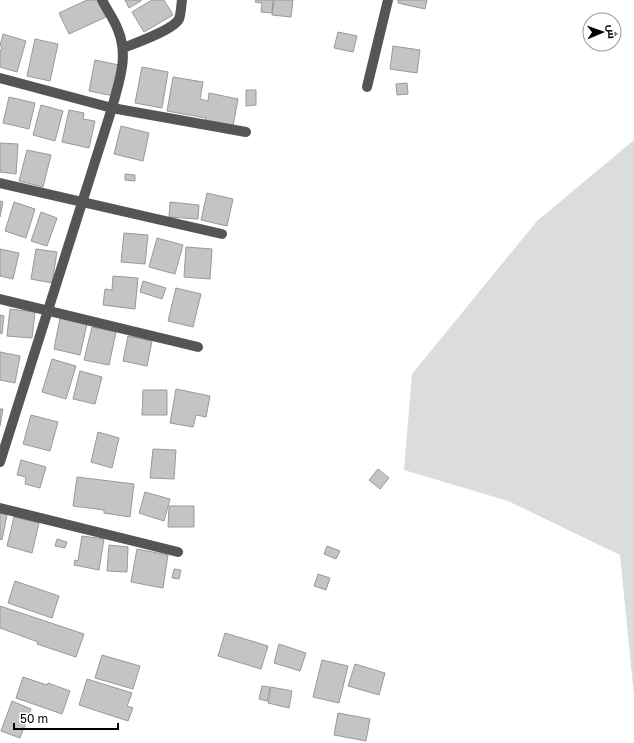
<svg xmlns="http://www.w3.org/2000/svg" width="634" height="743" viewBox="0 0 634 743" font-family="'Golos Text',Cairo,sans-serif">
<rect width="100%" height="100%" fill="#fff"/>
<polygon fill="#dcdcdc" points="634,140 634,696 620,555 508,501 404,470 412,374 537,221"/>
<g fill="#c4c4c4" stroke="#999">
<polygon points="87,0 98,0 106,17 69,34 59,13"/>
<polygon points="125,0 141,0 141,1 129,8"/>
<polygon points="152,0 164,0 173,15 144,32 132,12"/>
<polygon points="256,0 273,0 272,13 261,12 262,3 255,2"/>
<polygon points="274,0 293,0 291,17 272,15"/>
<polygon points="398,0 427,0 425,9 398,3"/>
<polygon points="338,32 357,36 353,52 334,48"/>
<polygon points="3,34 26,41 17,72 0,67 0,52 2,47 0,46"/>
<polygon points="35,39 58,44 50,81 27,76"/>
<polygon points="393,46 420,50 417,73 390,69"/>
<polygon points="95,60 119,65 114,96 89,91"/>
<polygon points="142,67 168,72 162,108 135,103"/>
<polygon points="173,77 203,82 200,99 208,101 209,93 238,99 233,126 205,121 206,118 167,111"/>
<polygon points="407,83 408,94 397,95 396,84"/>
<polygon points="246,90 256,90 256,105 246,106"/>
<polygon points="9,97 35,103 29,129 3,123"/>
<polygon points="41,105 63,111 55,141 33,135"/>
<polygon points="69,110 84,113 83,119 95,121 89,148 62,142"/>
<polygon points="121,126 149,133 143,161 114,154"/>
<polygon points="0,143 18,144 16,174 0,172"/>
<polygon points="27,150 51,155 43,187 19,181"/>
<polygon points="125,174 135,175 135,181 125,180"/>
<polygon points="207,193 233,199 227,226 201,220"/>
<polygon points="0,201 3,202 0,217"/>
<polygon points="14,202 35,209 26,238 5,231"/>
<polygon points="170,202 199,205 198,219 169,217"/>
<polygon points="41,212 57,218 47,246 31,241"/>
<polygon points="124,233 148,235 145,264 121,262"/>
<polygon points="157,238 183,245 175,274 149,267"/>
<polygon points="186,247 212,249 210,279 184,277"/>
<polygon points="0,249 19,253 13,279 0,276"/>
<polygon points="36,249 57,252 52,283 31,279"/>
<polygon points="113,276 138,278 135,309 103,305 105,289 112,290"/>
<polygon points="143,281 166,288 162,299 140,292"/>
<polygon points="176,288 201,294 193,327 168,321"/>
<polygon points="10,309 35,312 32,338 7,336"/>
<polygon points="0,315 4,316 2,334 0,333"/>
<polygon points="60,318 87,324 80,355 54,349"/>
<polygon points="92,327 116,332 109,365 84,360"/>
<polygon points="128,336 152,341 147,366 123,361"/>
<polygon points="0,352 20,356 15,383 0,380"/>
<polygon points="52,359 76,366 66,399 42,392"/>
<polygon points="80,371 102,377 95,404 73,399"/>
<polygon points="176,389 210,396 206,417 196,415 193,427 170,423"/>
<polygon points="143,390 167,390 167,415 142,415"/>
<polygon points="0,409 3,409 0,426"/>
<polygon points="31,415 58,422 50,451 23,444"/>
<polygon points="98,432 119,438 112,468 91,462"/>
<polygon points="153,449 176,450 174,479 150,478"/>
<polygon points="21,460 46,467 40,488 25,484 26,477 17,475"/>
<polygon points="378,469 389,478 380,489 369,480"/>
<polygon points="77,477 134,484 130,517 104,513 104,510 73,506"/>
<polygon points="145,492 170,499 164,521 139,513"/>
<polygon points="169,506 194,506 194,527 168,527"/>
<polygon points="0,513 7,515 2,540 0,539"/>
<polygon points="14,517 39,523 32,553 7,546"/>
<polygon points="82,536 104,539 99,570 74,565 75,560 78,561"/>
<polygon points="57,539 67,542 65,548 55,546"/>
<polygon points="109,545 128,547 127,572 107,571"/>
<polygon points="327,546 340,551 336,559 324,554"/>
<polygon points="137,549 168,555 163,588 131,582"/>
<polygon points="174,569 181,570 179,579 172,578"/>
<polygon points="318,574 330,578 326,590 314,586"/>
<polygon points="15,581 59,596 52,618 8,603"/>
<polygon points="0,606 84,634 76,657 37,644 38,642 0,628"/>
<polygon points="225,633 268,646 261,669 218,656"/>
<polygon points="279,644 306,653 300,671 274,663"/>
<polygon points="102,655 140,666 133,689 95,678"/>
<polygon points="322,660 348,666 339,703 313,697"/>
<polygon points="355,664 385,673 379,695 348,686"/>
<polygon points="23,677 47,685 48,683 70,691 62,714 16,698"/>
<polygon points="87,679 132,693 127,706 133,708 128,721 79,705"/>
<polygon points="262,686 270,687 267,701 259,699"/>
<polygon points="271,687 292,691 289,708 268,703"/>
<polygon points="12,701 31,709 20,738 1,731"/>
<polygon points="338,713 370,719 366,741 334,735"/>
</g>
<g fill="none" stroke-linecap="round" stroke-linejoin="round">
<g stroke="#555" stroke-width="10">
<path d="M123,48c13,-5 50,-18 56,-29 2,-5 2,-13 3,-19"/>
<polyline points="0,78 112,108 246,132"/>
<polyline points="367,87 388,0"/>
<polyline points="0,183 222,234"/>
<polyline points="0,299 198,347"/>
<path d="M0,462l112,-354c7,-27 17,-51 6,-78 -4,-11 -11,-20 -16,-30"/>
<polyline points="0,508 178,552"/>
</g>
</g>
<g transform="translate(602 32) rotate(88)"><circle r="19" fill="#ffffff" stroke="#999999"/>
<path d="M0-3L7 15L0 10L-7 15Z" fill="#000000"/>
<text y="-6" font-size="11" font-weight="bold" text-anchor="middle" fill="#000000">ش</text>
</g>
<path d="M14 723v6h104v-6" fill="none" stroke="#000000" stroke-width="2"/>
<text x="20" y="723" font-size="12" fill="#000000" stroke="#ffffff" stroke-width="3" paint-order="stroke">50 m</text>
</svg>
